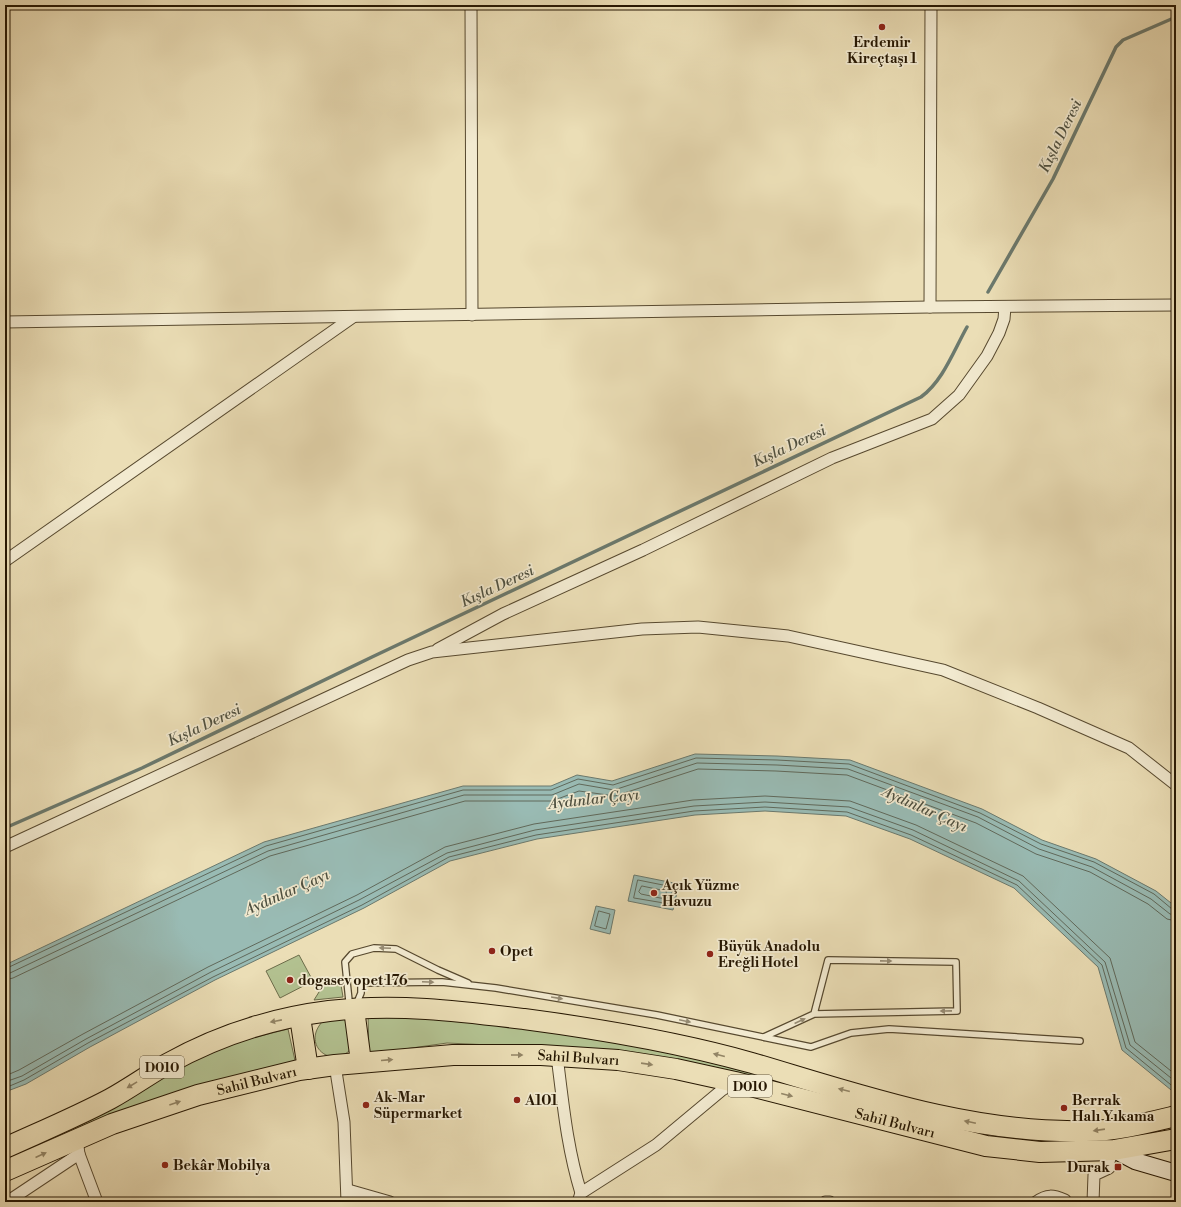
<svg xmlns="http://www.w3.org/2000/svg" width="1181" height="1207" viewBox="0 0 1181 1207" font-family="'Libre Bodoni',serif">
<rect width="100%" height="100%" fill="#ebdeb6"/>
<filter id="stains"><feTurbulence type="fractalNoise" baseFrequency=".005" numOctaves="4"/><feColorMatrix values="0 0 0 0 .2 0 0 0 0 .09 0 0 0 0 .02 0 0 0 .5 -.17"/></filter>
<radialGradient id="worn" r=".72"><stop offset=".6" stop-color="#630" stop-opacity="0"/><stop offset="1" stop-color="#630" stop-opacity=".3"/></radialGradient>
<g fill="#b3c291" stroke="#6c6c4a">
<polygon points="299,955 313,981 280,998 266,971"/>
<polygon points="340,979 343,997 314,1000 324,984"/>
<polygon points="368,1015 480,1021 537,1029 678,1054 766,1076 809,1092 577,1049 447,1043 369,1054"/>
<path d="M341,1018l6,3 6,25c-17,26 -53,1 -31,-24z"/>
<polygon points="288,1029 296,1065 14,1161 10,1154 183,1064 240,1041"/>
</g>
<g fill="#99bbb4" stroke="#6b796d">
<polygon points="695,754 777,756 850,760 982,809 1042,840 1096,859 1156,891 1176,907 1176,1094 1122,1050 1098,967 1014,888 910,839 846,816 765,811 695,815 537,839 450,861 364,908 215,980 90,1047 26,1084 5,1092 5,965 264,842 463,786 551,786 577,775 612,781"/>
<polygon points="634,875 679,884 673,910 628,901"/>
<polygon points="596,906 615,910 610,934 590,929"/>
</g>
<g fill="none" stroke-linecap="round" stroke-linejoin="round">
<g stroke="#60695b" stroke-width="1">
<polygon points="638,880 673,887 670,904 634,898"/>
<polygon points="642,886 666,891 667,898 665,899 641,894 639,892"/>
<polygon points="599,911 610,914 606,929 595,926"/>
<polyline points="5,969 266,846 463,790 551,790 578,779 613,785 696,758 777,760 849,764 980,813 1041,844 1094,862 1154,894 1172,909 1176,910"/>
<polyline points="5,974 10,973 268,851 464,795 552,795 579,784 614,790 697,763 777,765 848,769 978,817 1039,849 1092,867 1151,899 1170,914 1176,915"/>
<polyline points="5,980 13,978 270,856 465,801 552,801 579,791 615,796 698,769 776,771 847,775 976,823 1036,854 1090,872 1148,904 1167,919 1176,921"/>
<polyline points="5,1076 19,1070 83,1034 208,967 357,895 445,847 534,824 693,800 765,796 850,801 916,825 1023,876 1110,958 1135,1042 1176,1075"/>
<polyline points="5,1082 22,1076 86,1039 211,972 359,900 447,853 535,830 694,806 765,802 849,807 913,830 1019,881 1105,962 1130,1045 1176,1082"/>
<polyline points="5,1088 24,1080 88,1043 213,977 362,905 449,857 536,835 694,811 765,807 847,812 911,835 1017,885 1102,965 1126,1048 1176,1089"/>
</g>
<g stroke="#6b796d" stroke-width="3.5">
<polyline points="988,292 1053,179 1116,47 1123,40 1176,17"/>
<path d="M5,828l137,-60 230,-111 549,-260c22,-16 33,-47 46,-70"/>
</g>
<defs>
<g id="lane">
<polyline points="352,1005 349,1001 345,962 352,954 374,948 396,949 438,970 468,983"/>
<polyline points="356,1005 361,993 361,983 442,982 496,988 657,1015 811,1047 851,1033 889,1029 1080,1041"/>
<polyline points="764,1037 814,1014 828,960 956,962 957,1011 814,1014"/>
</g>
<g id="street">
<polyline points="471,5 472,315"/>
<polyline points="930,307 931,5"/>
<polyline points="5,322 930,307 1176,305"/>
<polyline points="5,561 353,317"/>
<polyline points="438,649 503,614 643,550 832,458 932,419 959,395 987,356 999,333 1004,319 1005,307"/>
<polyline points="5,847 408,660 432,652 642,629 698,627 788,636 943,670 1038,708 1129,748 1176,785"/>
<path d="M557,1056c6,47 10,92 24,137"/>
<polyline points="335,1065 344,1122 347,1202"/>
<polyline points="79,1154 97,1202"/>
<polyline points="348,1190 390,1202"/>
<polyline points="7,1202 79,1154 77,1139"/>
<polyline points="578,1202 581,1193 656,1145 722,1090 735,1082"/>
<polyline points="825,1202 830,1202"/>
<path d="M1036,1202c11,-8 17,-7 29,-2l1,2"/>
<polyline points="1093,1202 1094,1175 1109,1168 1109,1161 1114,1150"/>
</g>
<polyline id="secondary" points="1114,1150 1135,1161 1176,1173"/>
<g id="highway">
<polyline points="354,1009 361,1062"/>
<polyline points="300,1017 308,1069"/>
<path d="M5,1148c35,-16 71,-31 105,-49 20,-11 38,-24 57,-35 50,-28 106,-46 162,-53 66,-8 130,0 195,8 76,10 154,23 228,44 108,32 219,71 334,68 30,0 61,-8 90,-15"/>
<path id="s1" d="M5,1171l107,-47 86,-29 101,-25 36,-5 118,-10h88l77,5 58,9 59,13 251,64 54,6 74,-2 62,-11"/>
</g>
</defs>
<use href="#lane" stroke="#57492f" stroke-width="8"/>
<use href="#street" stroke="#57492f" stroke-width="13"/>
<use href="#secondary" stroke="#261702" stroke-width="18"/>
<use href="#highway" stroke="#261702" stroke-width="22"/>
<use href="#lane" stroke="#f2ead0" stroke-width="5.5"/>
<use href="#street" stroke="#f2ead0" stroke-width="11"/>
<use href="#secondary" stroke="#f2ead0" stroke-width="16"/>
<use href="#highway" stroke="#ebdeb6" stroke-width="20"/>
</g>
<defs><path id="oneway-solid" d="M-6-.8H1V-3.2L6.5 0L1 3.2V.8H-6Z"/></defs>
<g fill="#968b73">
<use href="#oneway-solid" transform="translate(385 948) rotate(-178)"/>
<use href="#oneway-solid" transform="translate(886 961) rotate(1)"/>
<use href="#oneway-solid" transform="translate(428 982) rotate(2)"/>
<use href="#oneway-solid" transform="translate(557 998) rotate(9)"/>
<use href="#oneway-solid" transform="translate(946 1011) rotate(179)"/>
<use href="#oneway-solid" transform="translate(685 1021) rotate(12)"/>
<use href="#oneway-solid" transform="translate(800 1021) rotate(-25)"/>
</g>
<g fill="#928465">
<use href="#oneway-solid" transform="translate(276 1021) rotate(169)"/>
<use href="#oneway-solid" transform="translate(517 1055)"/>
<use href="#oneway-solid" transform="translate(719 1055) rotate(-166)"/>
<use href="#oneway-solid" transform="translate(387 1060) rotate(-5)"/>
<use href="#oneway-solid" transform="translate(647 1064) rotate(8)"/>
<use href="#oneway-solid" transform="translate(132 1085) rotate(149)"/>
<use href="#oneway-solid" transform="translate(844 1090) rotate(-166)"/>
<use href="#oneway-solid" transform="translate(787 1095) rotate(14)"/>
<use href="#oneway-solid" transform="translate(175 1103) rotate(-19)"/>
<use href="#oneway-solid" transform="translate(970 1122) rotate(-168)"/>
<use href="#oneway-solid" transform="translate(1099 1130) rotate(172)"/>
<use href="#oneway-solid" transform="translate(41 1155) rotate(-24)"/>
</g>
<g fill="#8f2418" stroke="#f2ead0" stroke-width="1.5">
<circle cx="882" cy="27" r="4"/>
<circle cx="654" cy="893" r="4"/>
<circle cx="492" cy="951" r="4"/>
<circle cx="710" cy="954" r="4"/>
<circle cx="290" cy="980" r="4"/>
<circle cx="517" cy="1100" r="4"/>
<circle cx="366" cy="1105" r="4"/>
<circle cx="1064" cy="1108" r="4"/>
<circle cx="165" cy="1165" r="4"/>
<rect x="1114" y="1163" width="8" height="8" rx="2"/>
</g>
<g text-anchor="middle" stroke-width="3.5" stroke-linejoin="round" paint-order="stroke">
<g fill="#f2ead0" stroke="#635640" stroke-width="1">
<rect x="140" y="1056" width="44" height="22" rx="3"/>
<rect x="728" y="1075" width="44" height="22" rx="3"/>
</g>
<g font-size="13" font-weight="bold" fill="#261702">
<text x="162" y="1072">D010</text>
<text x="750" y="1091">D010</text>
</g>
<g font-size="14" font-weight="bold" fill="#261702" stroke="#f2ead0" text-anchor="start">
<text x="882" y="47" text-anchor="middle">Erdemir<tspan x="882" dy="16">Kireçtaşı 1</tspan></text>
<text x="662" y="890">Açık Yüzme<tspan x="662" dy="16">Havuzu</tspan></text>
<text x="718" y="951">Büyük Anadolu<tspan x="718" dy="16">Ereğli Hotel</tspan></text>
<text x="500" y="956">Opet</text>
<text x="298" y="985">dogasev opet 176</text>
<text x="374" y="1102">Ak-Mar<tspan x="374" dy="16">Süpermarket</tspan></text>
<text x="525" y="1105">A101</text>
<text x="1072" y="1105">Berrak<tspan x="1072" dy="16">Halı Yıkama</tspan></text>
<text x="173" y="1170">Bekâr Mobilya</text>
<text x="1110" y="1172" text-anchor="end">Durak</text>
</g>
<g font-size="14" fill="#261702" stroke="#f2ead0">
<text dy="5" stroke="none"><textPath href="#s1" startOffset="592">Sahil Bulvarı</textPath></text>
<text dy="5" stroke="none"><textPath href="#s1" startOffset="268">Sahil Bulvarı</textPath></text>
<text dy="5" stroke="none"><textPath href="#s1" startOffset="916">Sahil Bulvarı</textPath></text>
</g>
<g font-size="15" font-style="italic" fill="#4e5040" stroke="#f2ead0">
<text transform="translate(1060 136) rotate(-64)" y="5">Kışla Deresi</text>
<text transform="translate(789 446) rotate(-25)" y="5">Kışla Deresi</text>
<text transform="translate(497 586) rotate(-25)" y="5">Kışla Deresi</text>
<text transform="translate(204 725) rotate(-25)" y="5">Kışla Deresi</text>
<text transform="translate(594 799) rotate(-6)" y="5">Aydınlar Çayı</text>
<text transform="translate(925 809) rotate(24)" y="5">Aydınlar Çayı</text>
<text transform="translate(287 892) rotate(-24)" y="5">Aydınlar Çayı</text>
</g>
</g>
<rect width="1181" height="1207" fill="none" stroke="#ebdeb6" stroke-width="20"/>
<rect x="6" y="6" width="1169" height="1195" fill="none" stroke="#261702" stroke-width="2"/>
<rect x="10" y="10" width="1161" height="1187" fill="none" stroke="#261702"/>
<rect width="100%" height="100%" filter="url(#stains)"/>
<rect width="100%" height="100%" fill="url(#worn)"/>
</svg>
